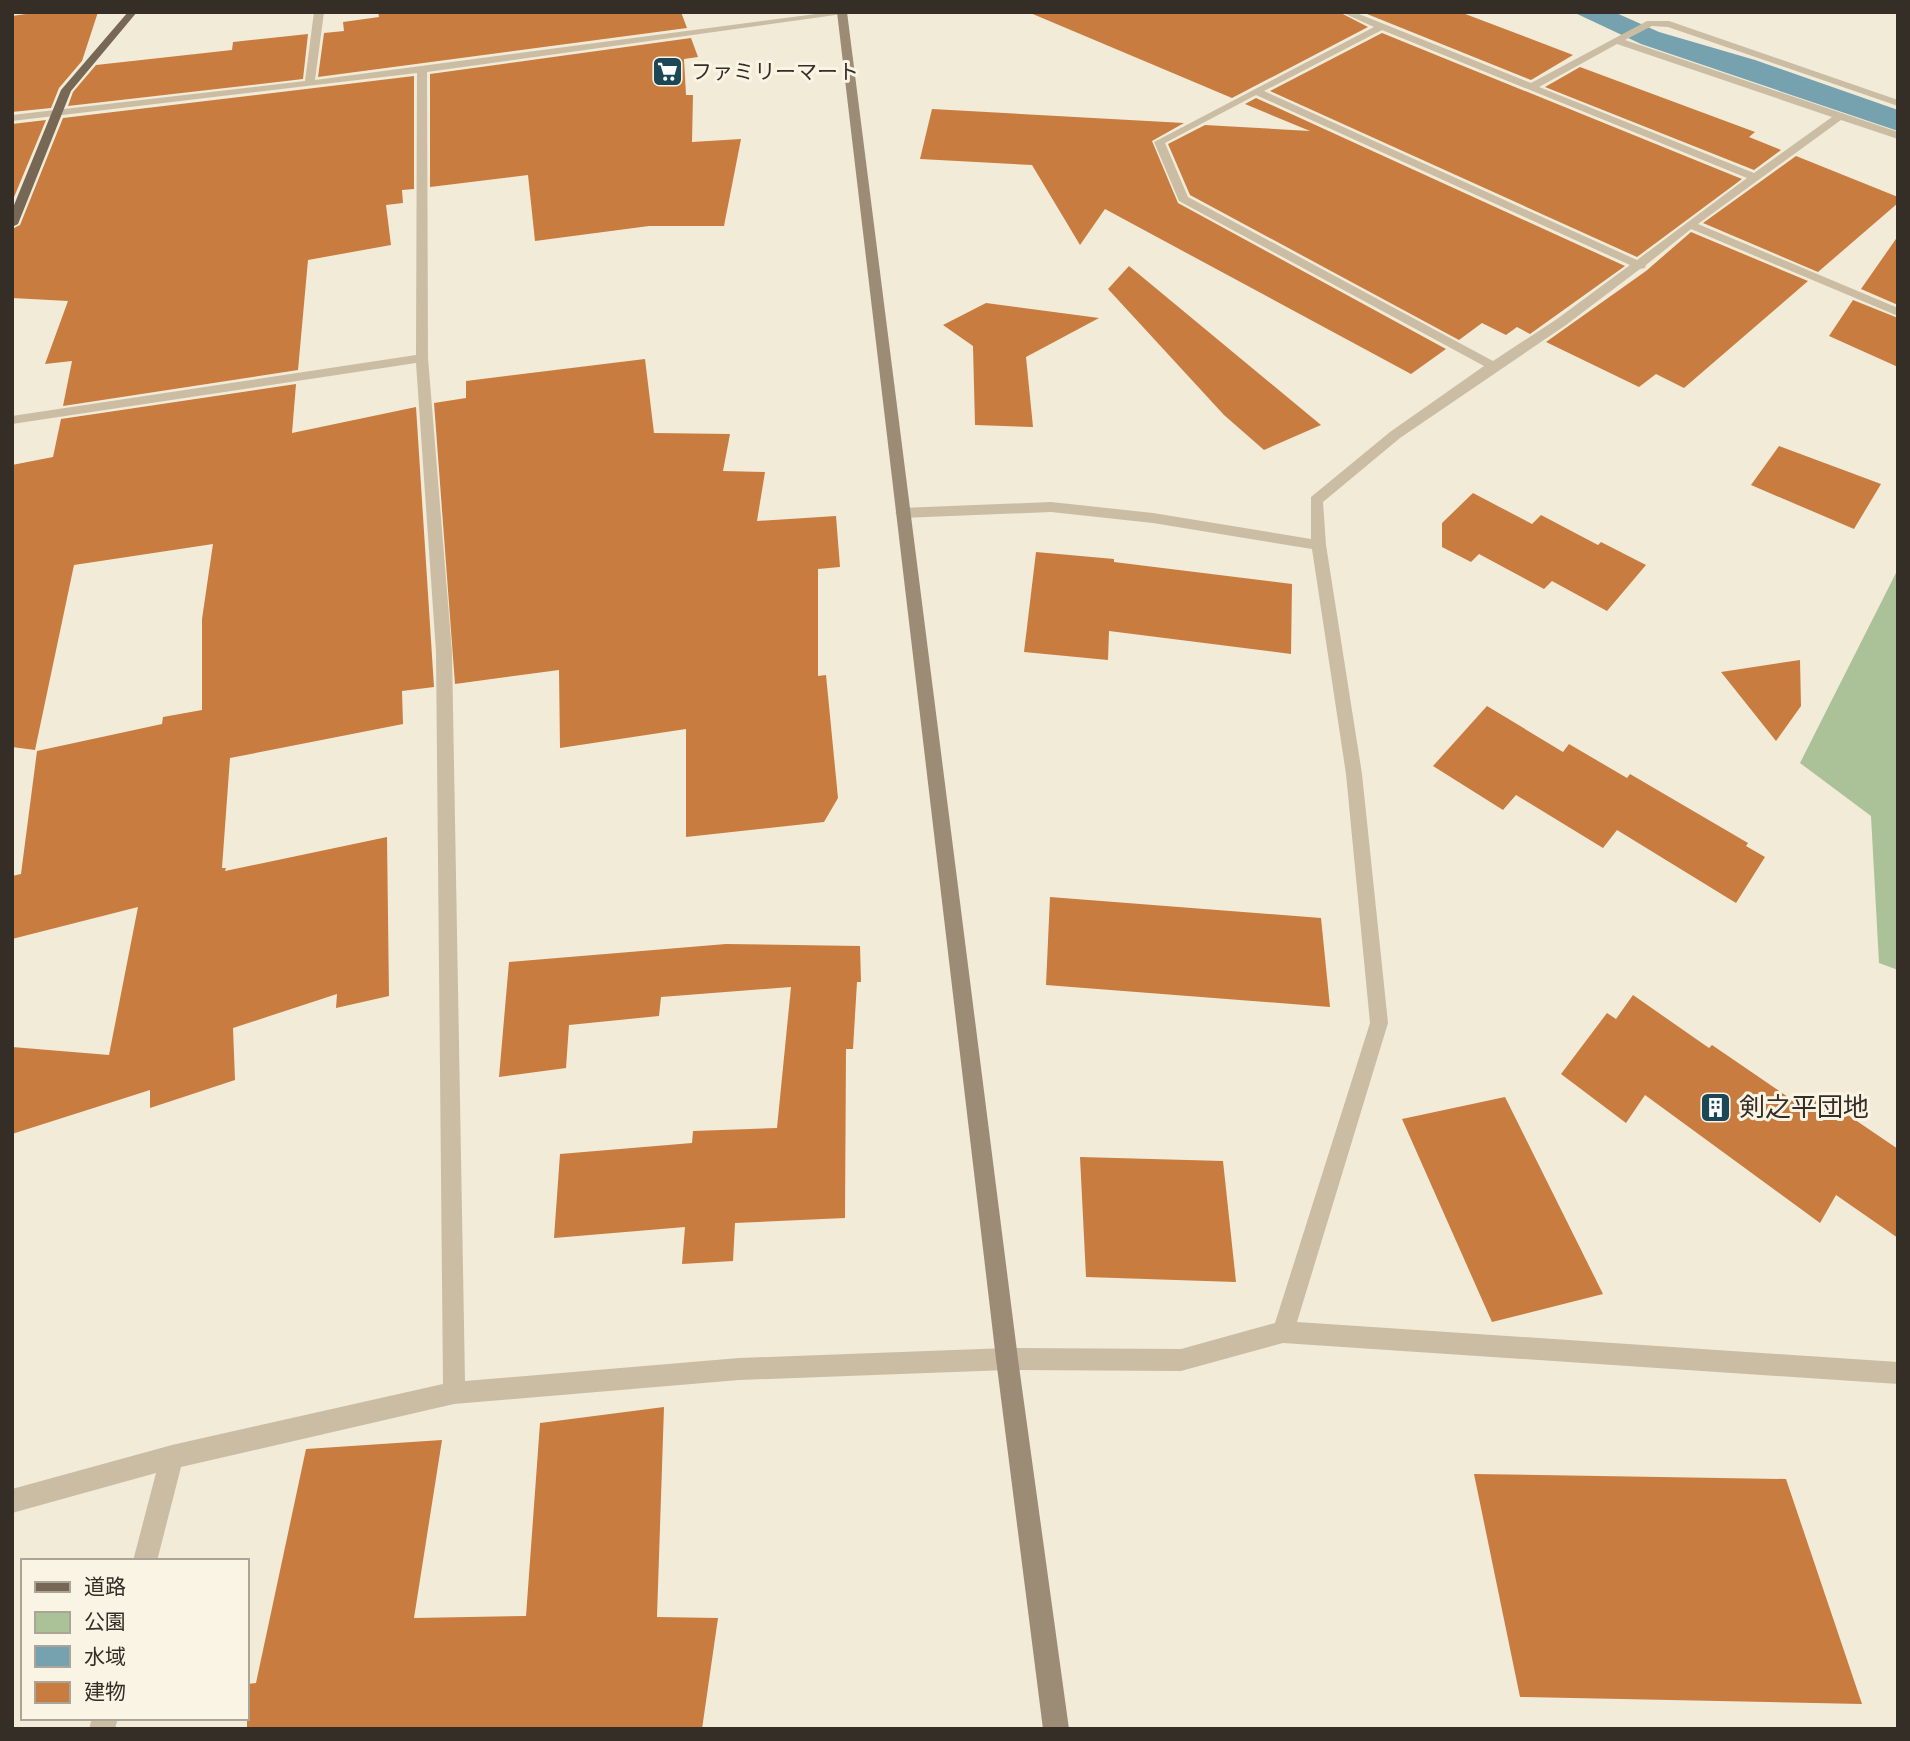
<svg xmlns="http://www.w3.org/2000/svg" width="1910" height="1741" viewBox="0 0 1910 1741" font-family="Figtree,'Noto Sans JP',sans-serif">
<rect width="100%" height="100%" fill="#f2ebd8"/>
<polygon fill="#abc198" points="1898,569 1898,970 1879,963 1871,816 1800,763"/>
<polygon fill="#76a1af" points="1573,12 1614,12 1659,32 1755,60 1898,110 1898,131 1641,44"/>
<g fill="#c97c3f">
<polygon points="40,12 98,12 82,61 59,88 51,108 12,112 12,16"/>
<polygon points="378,12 681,12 687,28 318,77 324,33 344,31 343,22 379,17"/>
<polygon points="1028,12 1339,12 1368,27 1232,98"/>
<polygon points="1362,12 1460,12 1573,55 1531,80"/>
<polygon points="1382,33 1742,179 1637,257 1270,91"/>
<polygon points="308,34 303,79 68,106 73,92 96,65 232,50 233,42"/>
<polygon points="691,38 698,57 684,59 686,95 693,95 692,142 741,139 724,226 649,226 535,241 528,175 430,187 430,74"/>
<polygon points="1580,67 1755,132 1749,137 1781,150 1754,170 1545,87"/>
<polygon points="414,76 414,189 402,190 403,203 386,205 391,245 308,260 298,370 63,406 72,361 45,364 68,301 12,298 12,229 20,225 63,118"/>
<polygon points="1256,98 1625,266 1530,334 1517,327 1506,335 1482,323 1459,340 1190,195 1168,144 1205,125 1310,131 1245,104"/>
<polygon points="932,109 1184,123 1152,141 1178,203 1446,349 1411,374 1105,209 1080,245 1032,165 920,159"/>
<polygon points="46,120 12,202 12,124"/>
<polygon points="1796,156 1898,197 1898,203 1818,272 1703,223"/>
<polygon points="1691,232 1808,281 1684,388 1656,374 1639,387 1546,342 1646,271"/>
<polygon points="1898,236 1898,305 1861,289"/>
<polygon points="1129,266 1321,425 1264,450 1224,415 1108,289"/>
<polygon points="1853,300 1898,318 1898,367 1829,336"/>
<polygon points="986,303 1099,318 1026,357 1033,427 975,425 973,346 943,325"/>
<polygon points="645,359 654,433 730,434 723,471 765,472 757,521 836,516 840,567 818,569 818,676 826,675 838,798 824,822 686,837 686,729 560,748 559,670 455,684 434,403 466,398 466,381"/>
<polygon points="296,384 292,433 416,407 434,687 402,691 403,724 230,758 222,868 226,868 225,871 387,837 389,996 336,1008 337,994 233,1028 235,1080 150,1108 150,1090 12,1134 12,1047 109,1055 138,907 12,939 12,876 21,874 37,751 162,724 163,717 202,710 202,619 213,544 74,565 35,750 12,747 12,465 53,457 61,419"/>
<polygon points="1779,446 1881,484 1854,529 1751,485"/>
<polygon points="1473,493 1532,524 1541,515 1598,545 1601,542 1646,565 1607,611 1552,581 1544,589 1479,554 1471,562 1442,547 1442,523"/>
<polygon points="1036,552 1114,559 1114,562 1292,584 1291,654 1109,631 1108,660 1024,652"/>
<polygon points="1800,660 1801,706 1776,741 1721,672"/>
<polygon points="1487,706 1563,752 1569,744 1627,778 1630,774 1748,843 1746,846 1765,857 1736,903 1617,830 1603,848 1516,795 1503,810 1433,766"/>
<polygon points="1050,897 1321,918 1330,1007 1046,985"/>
<polygon points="726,944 860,946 861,982 857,982 853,1049 846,1049 845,1218 735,1223 733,1261 682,1264 685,1227 554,1238 560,1154 692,1143 693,1131 777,1128 791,987 661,997 659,1016 569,1025 566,1068 499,1077 509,962"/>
<polygon points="1633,995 1709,1048 1712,1045 1807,1110 1817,1094 1898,1149 1898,1238 1836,1195 1820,1223 1645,1095 1626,1123 1561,1074 1607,1013 1616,1019"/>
<polygon points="1505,1097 1603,1294 1492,1322 1402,1119"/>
<polygon points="1080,1157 1223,1161 1236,1282 1086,1277"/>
<polygon points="664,1407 657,1617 718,1618 702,1729 247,1729 247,1684 256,1683 306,1449 442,1440 414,1618 526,1616 540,1423"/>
<polygon points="1474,1474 1786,1479 1862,1704 1520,1697"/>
</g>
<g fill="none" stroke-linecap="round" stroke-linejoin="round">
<g fill="#cabda4" fill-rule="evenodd">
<path d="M314,12h10l-9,68 516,-68h26l-430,60 1,286 24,294 13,729 274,-23 268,-10 174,1 94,-26 95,-300 -24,-249 -34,-225 -159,-26 -102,-11 -149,6 -7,-5 7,-5 149,-6 102,11 158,26v-42l79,-65 94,-66 -305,-165 -25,-59 220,-115 -33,-15h13l177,71 116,-62h22l229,79v6l-230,-79 -16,-1 -27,14 273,92v7l-57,-19 -143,104 200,84v8l-207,-87 -45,36 -1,3 -5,1 -74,56 -166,113 -77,64 3,43 36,229 26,249 -91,299 601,40v22l-615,-41 -102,28 -174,-1 -268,10 -285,24 -273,63 -24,94h-24l23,-88 -144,40v-24l160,-44 271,-61 -7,-732 -20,-289 -404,61v-8l404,-61 1,-282 -405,48v-6l293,-34zM1382,30l365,148 -110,82 -373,-169zM1617,44l215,73 -78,56 -215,-86zM1256,95l374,170 -73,54 -64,42 -305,-164 -23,-54z"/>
<polygon points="92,1718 118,1718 115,1729 89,1729"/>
</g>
<polygon fill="#9d8c75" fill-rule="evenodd" points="837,12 847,12 1018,1359 1069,1729 1043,1729 996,1359"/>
<polygon fill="#776856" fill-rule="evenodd" points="128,12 137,12 71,91 18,224 12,227 12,210 61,90"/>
</g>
<defs>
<symbol id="supermarket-square" viewBox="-11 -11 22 22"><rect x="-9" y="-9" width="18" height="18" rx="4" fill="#1b4757" stroke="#f9f4e4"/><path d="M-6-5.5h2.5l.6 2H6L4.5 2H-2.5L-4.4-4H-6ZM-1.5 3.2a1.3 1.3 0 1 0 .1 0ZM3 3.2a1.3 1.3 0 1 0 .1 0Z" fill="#fff"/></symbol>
<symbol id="building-square" viewBox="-11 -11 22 22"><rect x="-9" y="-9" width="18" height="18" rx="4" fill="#1b4757" stroke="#f9f4e4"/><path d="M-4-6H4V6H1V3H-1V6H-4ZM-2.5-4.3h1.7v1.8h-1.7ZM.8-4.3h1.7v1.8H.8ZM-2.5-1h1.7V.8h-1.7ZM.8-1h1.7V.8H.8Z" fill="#fff"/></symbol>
</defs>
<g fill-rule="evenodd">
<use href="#supermarket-square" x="650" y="54" width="35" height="35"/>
<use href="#building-square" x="1698" y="1090" width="35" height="35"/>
</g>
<g text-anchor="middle" stroke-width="6" stroke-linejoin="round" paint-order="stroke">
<g font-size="21" fill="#352e26" stroke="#f9f4e4" text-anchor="start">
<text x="691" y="79">ファミリーマート</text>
</g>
<g font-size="26" fill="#352e26" stroke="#f9f4e4" text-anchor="start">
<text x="1739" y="1116">剣之平団地</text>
</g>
</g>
<rect width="1910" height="1741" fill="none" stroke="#352e26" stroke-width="28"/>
<rect x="21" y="1559" width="228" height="161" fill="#f9f4e4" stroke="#aba598" stroke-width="2"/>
<rect x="35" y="1582" width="35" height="10" fill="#776856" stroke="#aba598" stroke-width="2"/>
<text x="84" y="1594" font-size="21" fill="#352e26">道路</text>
<rect x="35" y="1612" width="35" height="21" fill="#abc198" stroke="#aba598" stroke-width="2"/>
<text x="84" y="1629" font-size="21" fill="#352e26">公園</text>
<rect x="35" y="1646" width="35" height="21" fill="#76a1af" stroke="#aba598" stroke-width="2"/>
<text x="84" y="1664" font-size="21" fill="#352e26">水域</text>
<rect x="35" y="1682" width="35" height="21" fill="#c97c3f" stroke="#aba598" stroke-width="2"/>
<text x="84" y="1699" font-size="21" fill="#352e26">建物</text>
</svg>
